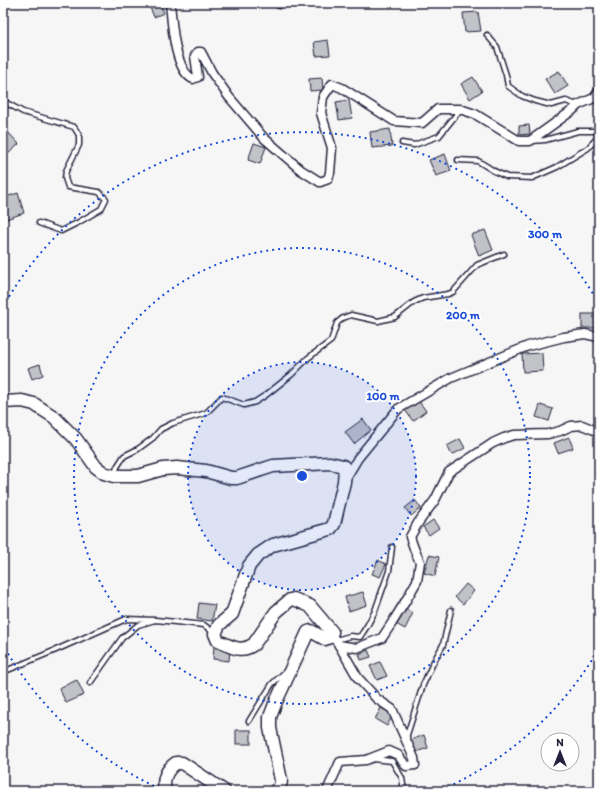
<svg xmlns="http://www.w3.org/2000/svg" width="602" height="794" viewBox="0 0 602 794" font-family="Itim,sans-serif">
<rect width="100%" height="100%" fill="#f6f6f7"/>
<filter id="ink" filterUnits="userSpaceOnUse"><feTurbulence type="fractalNoise" baseFrequency=".025" numOctaves="2"/><feDisplacementMap in="SourceGraphic" scale="8" xChannelSelector="R" yChannelSelector="G"/><feConvolveMatrix kernelMatrix="1 2 1 2 8 2 1 2 1" color-interpolation-filters="sRGB"/></filter>
<g filter="url(#ink)">
<g fill="#c2c2c9" stroke="#22223b">
<polygon points="148,3 160,3 164,13 154,17"/>
<polygon points="478,12 481,31 465,32 463,13"/>
<polygon points="328,40 330,55 316,56 314,42"/>
<polygon points="559,71 568,86 555,94 545,79"/>
<polygon points="473,77 482,91 470,99 461,84"/>
<polygon points="322,78 323,90 310,91 309,79"/>
<polygon points="349,100 352,118 339,120 336,102"/>
<polygon points="529,125 530,134 519,135 519,126"/>
<polygon points="390,129 392,146 372,148 370,132"/>
<polygon points="6,130 19,144 8,154 3,148 3,132"/>
<polygon points="254,143 266,147 260,164 248,160"/>
<polygon points="445,154 451,171 436,176 429,160"/>
<polygon points="18,193 24,213 6,219 3,211 3,198"/>
<polygon points="485,230 493,250 479,256 471,235"/>
<rect x="582" y="314" width="17" height="14"/>
<polygon points="542,353 543,371 523,372 522,354"/>
<polygon points="40,364 43,375 32,379 28,368"/>
<polygon points="418,400 426,411 413,421 405,410"/>
<polygon points="540,405 553,409 549,421 536,417"/>
<polygon points="363,419 371,430 354,444 345,432"/>
<polygon points="569,437 573,448 558,453 554,443"/>
<polygon points="460,439 465,448 452,455 447,446"/>
<polygon points="415,500 421,508 411,516 405,508"/>
<polygon points="433,520 439,528 429,535 423,527"/>
<polygon points="429,555 439,557 435,576 424,573"/>
<polygon points="378,560 386,564 380,577 372,574"/>
<polygon points="466,584 474,591 463,604 455,597"/>
<polygon points="363,592 367,605 349,611 345,597"/>
<polygon points="199,603 215,605 212,621 197,619"/>
<polygon points="405,609 413,613 405,629 396,624"/>
<polygon points="214,646 230,648 229,661 213,659"/>
<polygon points="368,650 371,657 361,660 359,654"/>
<polygon points="380,662 387,676 377,680 370,666"/>
<polygon points="77,680 84,695 66,703 59,688"/>
<polygon points="381,708 393,714 387,726 375,719"/>
<rect x="236" y="730" width="15" height="14"/>
<polygon points="424,735 428,748 416,752 411,740"/>
</g>
<g fill="none" stroke-linecap="round" stroke-linejoin="round">
<defs>
<g id="lane">
<polyline points="279,6 280,3"/>
<polyline points="487,35 497,47 506,75 508,86 522,96 535,101 551,105 566,101 577,105"/>
<polyline points="3,101 23,112 74,127 79,135 79,145 66,171 65,178 68,187 99,192 106,199 101,209 79,222 61,231 39,223"/>
<polyline points="402,143 414,145 439,136 460,110"/>
<polyline points="458,160 478,161 494,171 507,177 532,178 557,167 588,148 598,137 596,131 578,131 545,140 532,141"/>
<polyline points="115,474 117,467 124,456 138,449 153,438 161,429 173,423 206,413 222,397 244,405 255,402 266,395 291,375 308,358 331,341 337,323 343,318 351,315 378,321 395,317 414,302 423,298 448,294 453,292 477,265 504,254"/>
<polyline points="336,640 350,636 360,637 367,626 375,611 389,571 392,547"/>
<polyline points="3,672 56,650 126,619 155,620"/>
<polyline points="90,683 122,638 138,625 155,620 166,621 204,625 214,633"/>
<polyline points="249,721 272,684 285,672"/>
<polyline points="406,738 423,685 433,663 443,645 451,610"/>
<polyline points="373,759 392,761 402,778 404,791"/>
</g>
<g id="street">
<path d="M170,3c2,19 4,67 23,76l5,-2 -3,-21 3,-4h3l11,21 17,24 35,41 37,32 19,12 8,-3 2,-6 2,-25 -11,-35 2,-16 9,-13 10,4 52,33 28,2 16,-14h22l15,5 44,27h11l43,-31 5,-5 16,-7 5,-7"/>
<polyline points="346,478 358,458 398,409 451,378 528,346 564,337 585,334 599,337"/>
<polyline points="339,645 357,648 382,638 392,623 405,602 417,581 420,562 415,551 410,537 418,523 435,500 449,472 493,443 504,438 514,435 548,434 560,431 571,426 582,425 599,432"/>
<polyline points="327,791 340,762 366,760 389,751 398,755 406,766 415,765 414,758 392,709 377,699 358,678 336,640 330,637"/>
</g>
<g id="secondary">
<path d="M3,402l19,-1 12,3 20,13 22,22 20,28 8,6 10,3h24l25,-7 14,-1 29,3 25,7h6l36,-12 57,-3 13,3 2,2 -1,14 -10,42 -4,5 -57,16 -15,10 -9,11 -17,48 -13,11 -4,9 3,7c13,5 23,13 36,3l22,-32 14,-12 4,-1 16,7 22,26 -2,5 -5,2 -14,-8 -3,1 -33,72 -5,13v11l11,52c0,5 -1,8 -6,11"/>
<path d="M165,791c-3,-12 2,-22 11,-28h6l42,28"/>
</g>
</defs>
<use href="#lane" stroke="#22223b" stroke-width="7"/>
<use href="#street" stroke="#22223b" stroke-width="11"/>
<use href="#secondary" stroke="#22223b" stroke-width="15"/>
<use href="#lane" stroke="#fff" stroke-width="4"/>
<use href="#street" stroke="#fff" stroke-width="8"/>
<use href="#secondary" stroke="#fff" stroke-width="12"/>
</g>
</g>
<circle cx="302" cy="476" r="114" fill="#1d4ed8" fill-opacity=".12"/>
<g fill="none" stroke="#1d4ed8" stroke-width="2" stroke-dasharray="2 4">
<circle cx="302" cy="476" r="114"/>
<circle cx="302" cy="476" r="228"/>
<path d="M598 650A343 343 0 0 1 439 791M165 791A343 343 0 0 1 3 645M3 307A343 343 0 0 1 598 302"/>
</g>
<circle cx="302" cy="476" r="6" fill="#1d4ed8" stroke="#fff" stroke-width="2"/>
<g font-size="12" text-anchor="middle" font-weight="bold" fill="#1d4ed8" stroke="#fff" stroke-width="4" stroke-linejoin="round" paint-order="stroke">
<text x="545" y="238">300 m</text>
<text x="463" y="319">200 m</text>
<text x="383" y="400">100 m</text>
</g>
<rect width="602" height="794" fill="none" stroke="#fff" stroke-width="16"/>
<rect x="8" y="8" width="586" height="778" fill="none" stroke="#22223b" stroke-width="1.5" filter="url(#ink)"/>
<g transform="translate(560 752)"><circle r="19" fill="#ffffff" stroke="#a7a7b1"/>
<path d="M0-3L7 15L0 10L-7 15Z" fill="#22223b"/>
<text y="-6" font-size="11" font-weight="bold" text-anchor="middle" fill="#22223b">N</text>
</g>
</svg>
